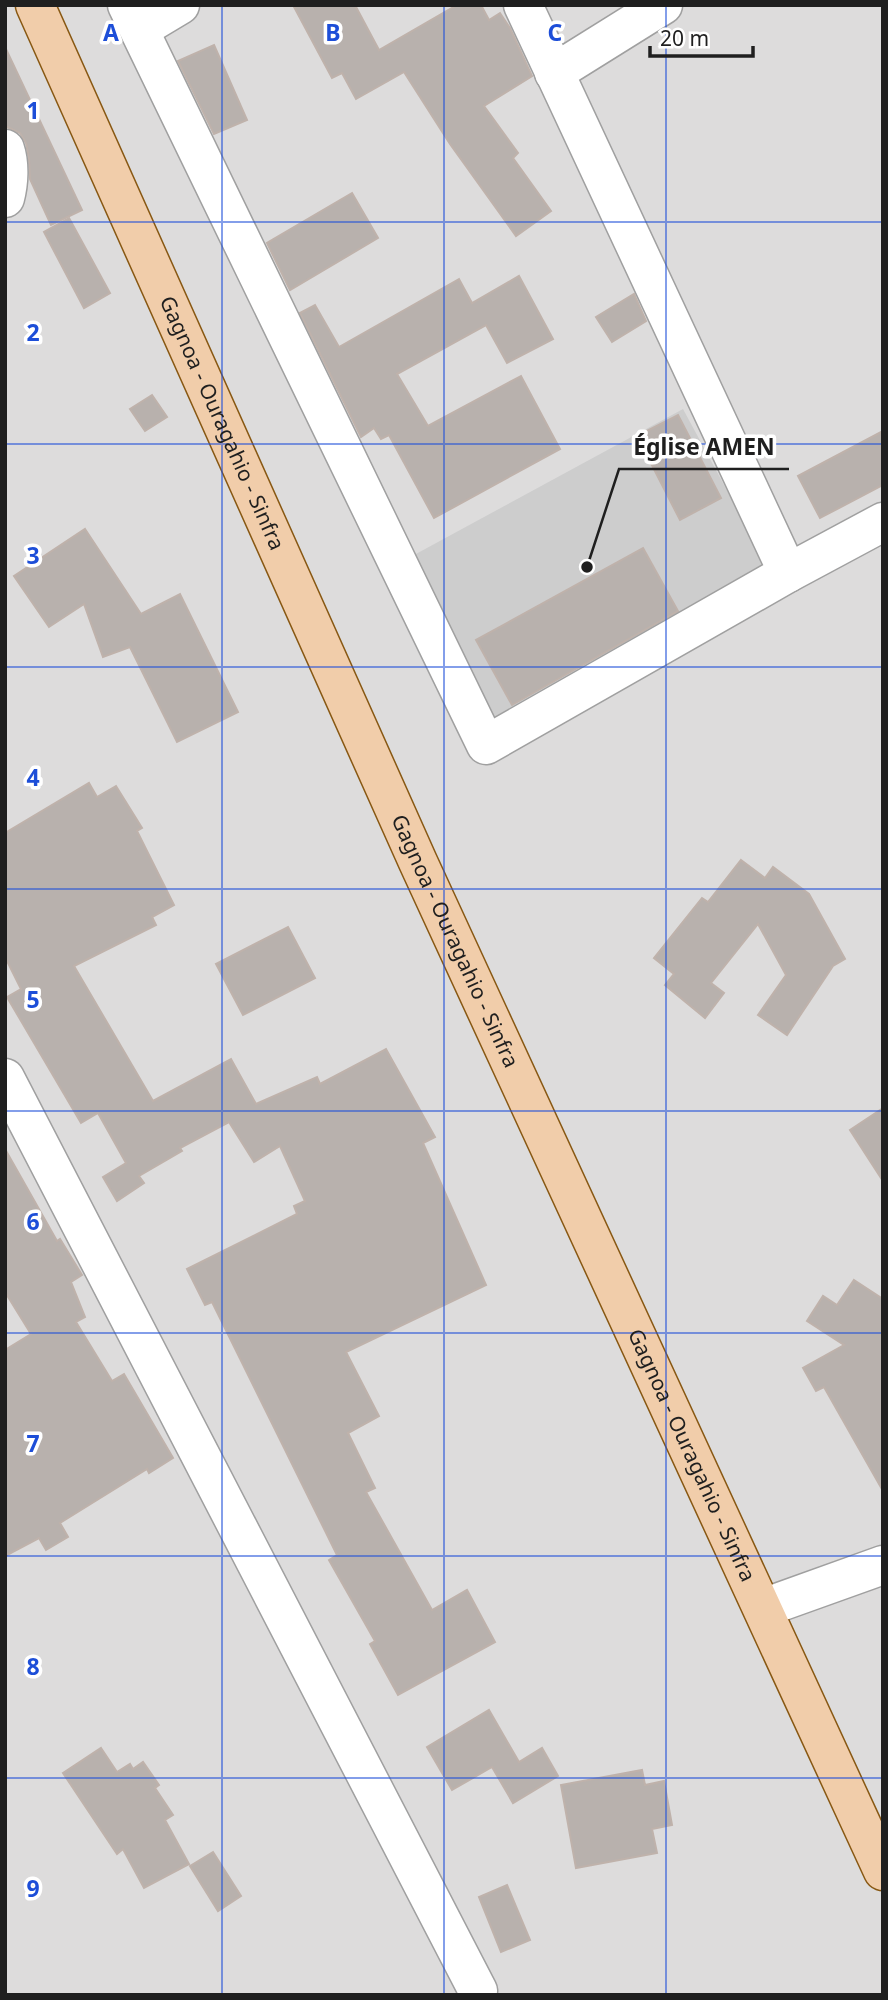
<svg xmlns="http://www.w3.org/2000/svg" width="888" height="2000" viewBox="0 0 888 2000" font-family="'Noto Sans',sans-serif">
<rect width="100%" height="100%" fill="#efece7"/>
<rect fill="#dddcdc" x="5" y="5" width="878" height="1990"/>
<polygon fill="#cdcdcd" points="683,409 771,572 491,724 403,561"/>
<g fill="#b8b1ad" stroke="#bfb2ab" stroke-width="2">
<polygon points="293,5 355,5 379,50 457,5 481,5 489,20 500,13 510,28 532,76 484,106 518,153 513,158 551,211 516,236 450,144 404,72 356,99 342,73 332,78"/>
<polygon points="214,45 247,120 214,134 178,61"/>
<polygon points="5,47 82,210 51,225 30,179 29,159 26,143 20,133 5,126"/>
<polygon points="352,193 378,238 290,290 267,243"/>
<polygon points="69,218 110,293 84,308 44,232"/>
<polygon points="519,276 553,339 507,363 486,325 397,374 428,426 521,376 560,449 434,518 389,435 381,439 374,428 361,437 300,313 315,305 339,347 459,279 472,303"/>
<polygon points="634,294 646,321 612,342 596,317"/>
<polygon points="152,395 167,417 145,431 130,409"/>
<polygon points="678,415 721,498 680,520 637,436"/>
<polygon points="883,431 883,485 820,518 798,476"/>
<polygon points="85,529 141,614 180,594 238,712 177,742 130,647 103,657 84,604 49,627 14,576"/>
<polygon points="643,548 678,611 512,705 476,640"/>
<polygon points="89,783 97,797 116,786 142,828 137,831 174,905 152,917 156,925 74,966 153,1101 231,1059 256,1104 317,1077 320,1084 386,1049 435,1137 423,1143 486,1285 346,1352 379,1416 348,1433 375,1488 366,1492 432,1610 467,1590 495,1642 398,1695 370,1644 375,1641 329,1560 337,1555 212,1302 205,1305 187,1269 297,1214 294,1206 305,1201 280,1146 254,1162 229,1122 180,1148 182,1151 139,1176 144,1183 117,1201 103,1177 126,1163 98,1113 81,1123 7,997 21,989 5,957 5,833"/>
<polygon points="741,860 765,878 773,867 809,894 845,959 833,966 787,1035 758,1015 786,975 758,924 711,983 724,993 705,1018 665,985 674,974 654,958 702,898 708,902"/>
<polygon points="288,927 315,978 243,1015 216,964"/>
<polygon points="883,1108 883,1181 850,1130"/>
<polygon points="5,1149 57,1241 60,1239 82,1275 71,1282 85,1317 76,1322 112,1381 124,1374 173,1458 149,1473 147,1469 60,1523 68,1537 46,1550 39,1538 5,1556 5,1350 31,1334 5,1292"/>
<polygon points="854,1280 883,1299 883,1491 824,1387 816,1391 803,1368 844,1345 807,1321 823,1296 837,1305"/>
<polygon points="489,1710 519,1762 542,1748 558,1776 513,1803 492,1767 452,1790 427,1747"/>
<polygon points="101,1748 117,1772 130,1764 133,1769 143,1762 159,1785 155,1788 173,1815 165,1820 189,1864 144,1888 123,1849 117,1854 63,1773"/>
<polygon points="642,1770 645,1785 664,1781 672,1825 652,1829 657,1853 576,1868 561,1785"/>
<polygon points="213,1852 241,1896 218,1911 190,1866"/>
<polygon points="507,1885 530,1940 501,1952 479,1897"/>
</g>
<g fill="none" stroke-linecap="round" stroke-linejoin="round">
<defs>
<g id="minor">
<polyline points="127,5 486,745 788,573"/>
<polyline points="523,5 788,573 883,522"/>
<polyline points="140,29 180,5"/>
<polyline points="554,73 663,5"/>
<path d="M5,149c5,15 4,34 0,49"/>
<polyline points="5,1078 478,1991"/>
<polyline points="763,1608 883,1565"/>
</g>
<g id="major">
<path id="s1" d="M35,5l383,857 465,1009"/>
</g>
</defs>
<use href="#minor" stroke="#a0a0a0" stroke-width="41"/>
<use href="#major" stroke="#885813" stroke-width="41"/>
<use href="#minor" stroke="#fff" stroke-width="38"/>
<use href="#major" stroke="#f1cdaa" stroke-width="38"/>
</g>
<path fill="none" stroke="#1d4ed8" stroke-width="2" stroke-opacity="0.55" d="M222,5v1990M444,5v1990M666,5v1990M5,222h878M5,444h878M5,667h878M5,889h878M5,1111h878M5,1333h878M5,1556h878M5,1778h878"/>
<g text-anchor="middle" stroke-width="7" stroke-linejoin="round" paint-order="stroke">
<g font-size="21" fill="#1f1f1f" stroke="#fff">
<text dy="7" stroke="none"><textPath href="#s1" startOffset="458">Gagnoa - Ouragahio - Sinfra</textPath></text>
<text dy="7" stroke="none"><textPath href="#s1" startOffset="1026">Gagnoa - Ouragahio - Sinfra</textPath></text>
<text dy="7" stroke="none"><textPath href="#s1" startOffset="1592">Gagnoa - Ouragahio - Sinfra</textPath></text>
</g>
</g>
<g font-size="23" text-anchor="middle" font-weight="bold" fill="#1d4ed8" stroke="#fff" stroke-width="7" stroke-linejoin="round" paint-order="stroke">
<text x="111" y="41">A</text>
<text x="333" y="41">B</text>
<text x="555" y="41">C</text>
<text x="33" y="119">1</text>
<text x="33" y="341">2</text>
<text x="33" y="564">3</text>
<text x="33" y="786">4</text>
<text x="33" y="1008">5</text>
<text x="33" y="1230">6</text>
<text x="33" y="1452">7</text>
<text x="33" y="1675">8</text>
<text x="33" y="1897">9</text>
</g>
<path fill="none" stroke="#1f1f1f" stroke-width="2.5" d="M587 567L619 469H789"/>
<circle fill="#1f1f1f" stroke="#fff" stroke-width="2.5" cx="587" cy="567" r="7"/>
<g font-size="23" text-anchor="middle" font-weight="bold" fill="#1f1f1f" stroke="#fff" stroke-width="7" stroke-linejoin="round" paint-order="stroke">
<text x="704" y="455">Église AMEN</text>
</g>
<rect width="888" height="2000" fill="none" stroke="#1f1f1f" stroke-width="14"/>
<path d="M650 46v10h103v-10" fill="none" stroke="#1f1f1f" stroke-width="3.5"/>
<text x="660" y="46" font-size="21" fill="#1f1f1f" stroke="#ffffff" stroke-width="5" paint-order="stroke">20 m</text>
</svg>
